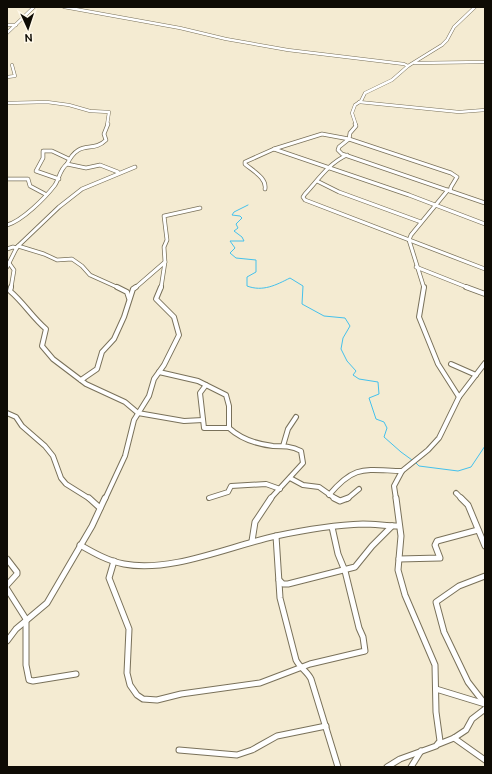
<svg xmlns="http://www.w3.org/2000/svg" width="492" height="774" viewBox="0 0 492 774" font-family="Ubuntu,sans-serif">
<rect width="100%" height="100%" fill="#f4ebd2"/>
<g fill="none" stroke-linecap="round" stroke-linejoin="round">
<g stroke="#44c1ec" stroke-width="1">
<path d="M248,205l-14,7 -2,3 8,1 2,2 -6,6 2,4 -4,3 8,6 2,4h-14l5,7 -5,5 6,5 20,2v12l-9,5v9c16,6 29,-1 43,-8l13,8 -1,18 22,12 21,2 5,8 -7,12 -2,11 6,12 9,10 -3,4 6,4 19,3 1,12 -10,4 7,21 8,3 3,6 -3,9 17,15 11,8"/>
<polyline points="415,462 419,466 458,471 471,467 485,446"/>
</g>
<defs>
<g id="street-far3">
<polyline points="64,7 180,28 226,39 288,50 404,64 408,66"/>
<polyline points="7,25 16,25"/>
<polyline points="7,33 34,7"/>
<polyline points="415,63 485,62"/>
<polyline points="7,77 15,76 12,65"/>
<polyline points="359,102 459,112 485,110"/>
<polyline points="7,103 47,102 69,105 90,111 109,112 107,125"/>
<polyline points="356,125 352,113 355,105 361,101 365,93 392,80 408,66 442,45 447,40 454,27 475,7"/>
</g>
<g id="street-far2">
<path d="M108,124l-4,10 2,6c-14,14 -26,-2 -39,24l19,4 14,-3 18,7"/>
<polyline points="355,124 356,126 350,133 349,139 339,147 338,150 342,154 485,203"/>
<polyline points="274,149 409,195 485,224"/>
<path d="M347,155c-18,8 -29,25 -42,39l-2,3 2,3 180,69"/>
<polyline points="7,179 28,179 30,186 45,194"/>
<polyline points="59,179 36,171 43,158 43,151 52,151 69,159"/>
<polyline points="317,181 339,192 421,222"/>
<path d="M265,189c2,-11 -12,-18 -20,-25v-2l29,-13 48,-15 27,5 102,34 6,4 -6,10 -1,4"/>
<path d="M7,225c15,-4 38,-27 48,-40 4,-6 5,-16 12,-21"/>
<polyline points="18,246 44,254 57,260 72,259 82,266 90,275 119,288"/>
<polyline points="7,249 13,247 17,248"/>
<polyline points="9,263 14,270 11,288"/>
<polyline points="7,267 17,247 59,207 82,189 135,167"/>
<polyline points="416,267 469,288"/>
<polyline points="135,288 165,262 164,247 167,240 164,216 200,208"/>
<polyline points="161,288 165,262"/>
<polyline points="424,288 409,240 411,235 448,190"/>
</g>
<g id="street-far1">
<path d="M11,287l-1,4c14,12 22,26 36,38l-4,17 11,13 33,25 39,18 13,11 46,8 19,-1"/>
<polyline points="117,287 127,292 129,298"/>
<polyline points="424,287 419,317 438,364 459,397"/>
<polyline points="466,287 485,294"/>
<polyline points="451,364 476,375"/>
<path d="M159,372l39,9 28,14 3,11v22c12,11 27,16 44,18 10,0 19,0 28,5l2,12 -33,36"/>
<polyline points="81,380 97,369 102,352 114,339 124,317 133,289 136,287"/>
<polyline points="206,385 200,393 204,428 229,428"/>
<polyline points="7,413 16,417 22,426 45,446 53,456 61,478 66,484 90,499"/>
<polyline points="283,446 288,429 296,417"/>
<polyline points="290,478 303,485 319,487 336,499"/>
<polyline points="456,493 462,499"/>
<path d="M329,495c26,-31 36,-25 73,-24"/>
<polyline points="209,498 228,492 231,486 266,484 280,489"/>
<polyline points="105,499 125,456 134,420 149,396 154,379 164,365 179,335 174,317 156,299 161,287"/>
<polyline points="347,499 359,489"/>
<polyline points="396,499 394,486 402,471 428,450 439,438 459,397 485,363"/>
</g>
<g id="street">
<polyline points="89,498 100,508"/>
<polyline points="334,498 340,501 348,498"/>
<polyline points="461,498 468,505 485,546"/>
<path d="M276,536l4,62 16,62c4,8 11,11 15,19l27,88"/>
<polyline points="252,541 255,522 271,498"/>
<path d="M80,545c14,8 28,16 44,19 47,9 106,-18 152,-28 28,-6 58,-11 87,-12 12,0 24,2 36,2"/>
<polyline points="7,559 17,572 17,574 7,585"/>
<polyline points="399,559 440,558 435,545 437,541 478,530"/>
<polyline points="114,561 109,578 129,629 127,673 130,685 137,695 143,699 157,700 181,694 260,683 310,664 365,651 363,637 359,628 345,571 338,554 332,527"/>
<polyline points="485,576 459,586 436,602 444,632 468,682 485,704"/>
<polyline points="279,580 283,584 288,584 355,567 372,546 392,526"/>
<polyline points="7,589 26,619 26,665 29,680 33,681 76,674"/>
<polyline points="7,641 16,629 47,603 92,526 105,498"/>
<polyline points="436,689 485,704"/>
<polyline points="454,738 485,760"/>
<polyline points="439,744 454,738 466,730 472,719 485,709"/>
<polyline points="179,750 237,755 252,750 277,736 326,726"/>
<polyline points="387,767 400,759 436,746 440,741 436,712 435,665 405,595 398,570 401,536 396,498"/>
<polyline points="411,767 421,751"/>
</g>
</defs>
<use href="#street-far3" stroke="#79715a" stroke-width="3.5"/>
<use href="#street-far2" stroke="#79715a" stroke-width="4.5"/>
<use href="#street-far1" stroke="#79715a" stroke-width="6"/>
<use href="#street" stroke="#79715a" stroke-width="7"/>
<use href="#street-far3" stroke="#fff" stroke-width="2.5"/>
<use href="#street-far2" stroke="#fff" stroke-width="3"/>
<use href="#street-far1" stroke="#fff" stroke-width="4"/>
<use href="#street" stroke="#fff" stroke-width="5"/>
</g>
<rect width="492" height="774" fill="none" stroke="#0e0b04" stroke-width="16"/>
<g transform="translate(28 28) rotate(177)" stroke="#fef8e9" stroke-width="3" paint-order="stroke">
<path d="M0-3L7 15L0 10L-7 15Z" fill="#0e0b04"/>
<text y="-6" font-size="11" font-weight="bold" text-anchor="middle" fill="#0e0b04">N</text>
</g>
</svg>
